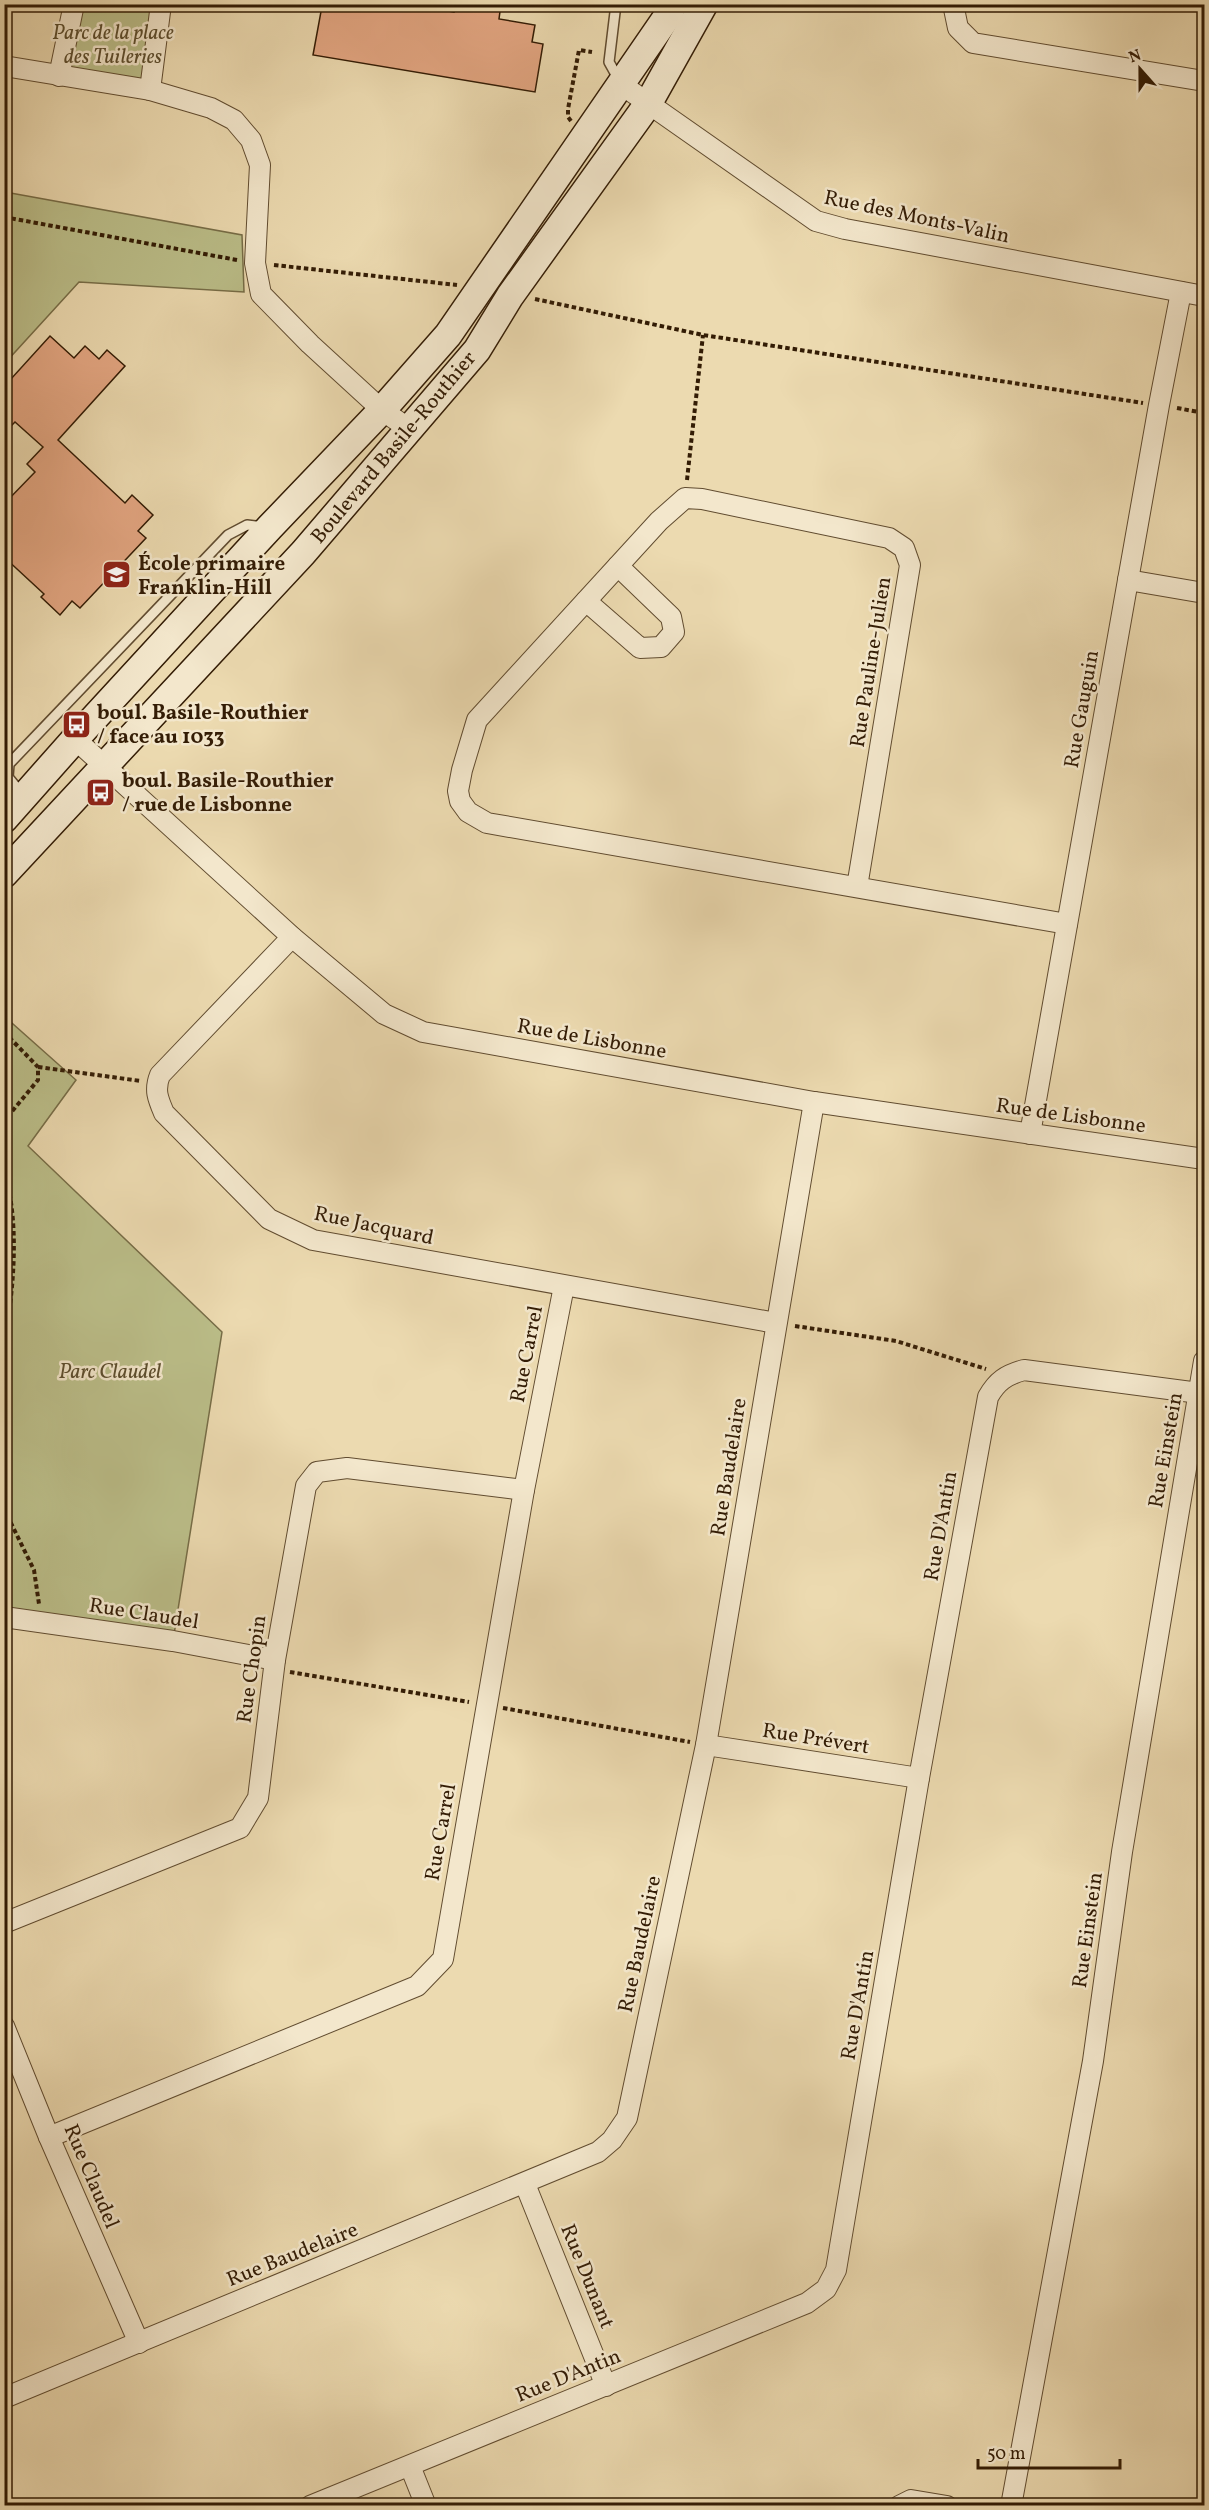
<svg xmlns="http://www.w3.org/2000/svg" width="1209" height="2510" viewBox="0 0 1209 2510" font-family="Vollkorn,serif">
<rect width="100%" height="100%" fill="#ecdab0"/>
<filter id="stains"><feTurbulence type="fractalNoise" baseFrequency=".00333" numOctaves="4"/><feColorMatrix values="0 0 0 0 .2 0 0 0 0 .09 0 0 0 0 .02 0 0 0 .5 -.17"/></filter>
<radialGradient id="worn" r=".72"><stop offset=".6" stop-color="#630" stop-opacity="0"/><stop offset="1" stop-color="#630" stop-opacity=".3"/></radialGradient>
<g fill="#bbbe89" stroke="#776d47" stroke-width="1.5">
<polygon points="74,5 161,5 150,90 59,76"/>
<polygon points="5,192 242,235 244,292 79,282 5,363"/>
<polygon points="4,1016 76,1080 28,1146 222,1332 173,1641 5,1617"/>
</g>
<g fill="#e3a682" stroke="#331c05" stroke-width="1.5">
<polygon points="334,4 411,4 454,12 455,4 501,4 499,19 535,25 532,42 543,44 535,92 313,55 322,6 333,8"/>
<polygon points="50,336 74,358 85,346 99,359 107,350 125,366 58,440 125,503 132,495 153,515 138,531 146,538 80,608 72,601 60,615 41,597 44,594 4,557 4,504 35,472 27,464 43,447 15,422 4,433 4,377 11,379"/>
</g>
<g fill="none" stroke-linecap="round" stroke-linejoin="round">
<defs>
<g id="lane">
<polyline points="616,4 609,62 619,80"/>
<polyline points="22,794 8,777 9,764 228,535 247,525 265,527"/>
</g>
<g id="street">
<polyline points="953,4 958,28 973,43 1204,81"/>
<polyline points="4,66 150,90 211,108 234,120 251,140 260,165 255,263 261,294 310,344 382,410 409,429"/>
<polyline points="59,76 74,4"/>
<polyline points="622,85 816,221 845,229 1204,296"/>
<polyline points="150,90 161,4"/>
<polyline points="1128,580 1204,593"/>
<polyline points="586,601 640,648 661,647 674,632 671,617 618,566"/>
<polyline points="75,739 292,937 384,1014 423,1032 814,1102 1204,1159"/>
<polyline points="857,887 910,565 904,548 889,538 702,499 685,498 659,521 477,720 462,770 458,791 460,801 468,812 487,823 1067,924"/>
<path d="M292,937l-132,138c-6,15 -2,24 4,38l105,106 44,21 463,83"/>
<polyline points="1030,1134 1159,405 1181,292"/>
<polyline points="4,1617 173,1641 275,1660"/>
<polyline points="706,1745 919,1778"/>
<polyline points="4,1923 240,1828 258,1798 275,1660 306,1486 317,1472 347,1468 524,1490"/>
<polyline points="4,2026 49,2137 139,2343"/>
<polyline points="49,2137 417,1986 443,1959 524,1490 564,1286"/>
<polyline points="525,2184 606,2386"/>
<polyline points="4,2398 598,2152 612,2140 627,2118 706,1745 814,1102"/>
<polyline points="410,2466 426,2506"/>
<path d="M310,2506l497,-203 19,-14 10,-19 83,-492 69,-381c9,-16 18,-22 36,-27l175,23"/>
<polyline points="899,2506 911,2500 947,2506"/>
<polyline points="1011,2506 1093,2061 1122,1852 1204,1361"/>
</g>
<g id="secondary">
<polyline points="4,819 75,739 270,527 382,410 448,335 669,14 673,4"/>
<polyline points="4,874 303,553 477,350 510,296 648,104 704,4"/>
</g>
</defs>
<use href="#lane" stroke="#614c30" stroke-width="12"/>
<use href="#street" stroke="#614c30" stroke-width="22"/>
<use href="#secondary" stroke="#331c05" stroke-width="30"/>
<g stroke="#331c05" stroke-width="4" stroke-dasharray="4.5 3" stroke-linecap="butt">
<polyline points="571,121 568,117 568,109 579,50 592,52"/>
<polyline points="4,217 237,260"/>
<polyline points="274,265 457,285"/>
<polyline points="535,299 703,335 1143,403"/>
<polyline points="1177,408 1204,413"/>
<polyline points="687,480 703,335"/>
<polyline points="4,1032 38,1067 38,1080 4,1121"/>
<polyline points="38,1067 141,1081"/>
<path d="M4,1172c16,48 10,120 0,170"/>
<polyline points="795,1326 896,1341 986,1369"/>
<polyline points="4,1509 34,1570 39,1604"/>
<polyline points="290,1672 469,1702"/>
<polyline points="503,1708 690,1742"/>
</g>
<use href="#lane" stroke="#f3e7cc" stroke-width="9"/>
<use href="#street" stroke="#f3e7cc" stroke-width="20"/>
<use href="#secondary" stroke="#f3e7cc" stroke-width="27"/>
</g>
<defs>
<symbol id="school-square" viewBox="-11 -11 22 22"><rect x="-9" y="-9" width="18" height="18" rx="4" fill="#8f2418" stroke="#f3e7cc"/><path d="M0-5L7-2L0 1L-7-2ZM-4 1L0 2.5L4 1V4Q0 6-4 4Z" fill="#fff"/></symbol>
<symbol id="bus-square" viewBox="-11 -11 22 22"><rect x="-9" y="-9" width="18" height="18" rx="4" fill="#8f2418" stroke="#f3e7cc"/><path d="M-5-6H5V4H4V6H2V4H-2V6H-4V4H-5ZM-3.5-4V0h7V-4ZM-3.5 1.2v1.5H-2V1.2ZM2 1.2v1.5H3.5V1.2Z" fill="#fff"/></symbol>
</defs>
<g fill-rule="evenodd">
<use href="#school-square" x="100" y="558" width="33" height="33"/>
<use href="#bus-square" x="60" y="708" width="33" height="33"/>
<use href="#bus-square" x="84" y="776" width="33" height="33"/>
</g>
<g text-anchor="middle" stroke-width="5" stroke-linejoin="round" paint-order="stroke">
<g font-size="21" font-style="italic" fill="#5c4d2d" stroke="#f3e7cc">
<text x="113" y="39">Parc de la place<tspan x="113" dy="24">des Tuileries</tspan></text>
<text x="110" y="1378">Parc Claudel</text>
</g>
<g font-size="21" fill="#331c05" stroke="#f3e7cc">
<text transform="translate(917 216) rotate(12)" y="7">Rue des Monts-Valin</text>
<text transform="translate(393 447) rotate(-50)" y="7">Boulevard Basile-Routhier</text>
<text transform="translate(870 662) rotate(-81)" y="7">Rue Pauline-Julien</text>
<text transform="translate(1081 709) rotate(-80)" y="7">Rue Gauguin</text>
<text transform="translate(592 1038) rotate(10)" y="7">Rue de Lisbonne</text>
<text transform="translate(1071 1115) rotate(8)" y="7">Rue de Lisbonne</text>
<text transform="translate(374 1225) rotate(12)" y="7">Rue Jacquard</text>
<text transform="translate(526 1354) rotate(-79)" y="7">Rue Carrel</text>
<text transform="translate(1165 1450) rotate(-80)" y="7">Rue Einstein</text>
<text transform="translate(728 1467) rotate(-81)" y="7">Rue Baudelaire</text>
<text transform="translate(940 1526) rotate(-80)" y="7">Rue D'Antin</text>
<text transform="translate(144 1613) rotate(9)" y="7">Rue Claudel</text>
<text transform="translate(251 1669) rotate(-82)" y="7">Rue Chopin</text>
<text transform="translate(816 1738) rotate(9)" y="7">Rue Prévert</text>
<text transform="translate(440 1832) rotate(-80)" y="7">Rue Carrel</text>
<text transform="translate(1087 1930) rotate(-82)" y="7">Rue Einstein</text>
<text transform="translate(639 1944) rotate(-78)" y="7">Rue Baudelaire</text>
<text transform="translate(857 2005) rotate(-80)" y="7">Rue D'Antin</text>
<text transform="translate(92 2176) rotate(67)" y="7">Rue Claudel</text>
<text transform="translate(292 2254) rotate(-22)" y="7">Rue Baudelaire</text>
<text transform="translate(588 2276) rotate(68)" y="7">Rue Dunant</text>
<text transform="translate(568 2375) rotate(-22)" y="7">Rue D'Antin</text>
</g>
<g font-size="21" font-weight="bold" fill="#331c05" stroke="#f3e7cc" text-anchor="start">
<text x="138" y="570">École primaire<tspan x="138" dy="24">Franklin-Hill</tspan></text>
<text x="97" y="719">boul. Basile-Routhier<tspan x="97" dy="24">/ face au 1033</tspan></text>
<text x="122" y="787">boul. Basile-Routhier<tspan x="122" dy="24">/ rue de Lisbonne</tspan></text>
</g>
</g>
<rect width="1209" height="2510" fill="none" stroke="#ecdab0" stroke-width="24"/>
<rect x="6" y="6" width="1197" height="2498" fill="none" stroke="#331c05" stroke-width="3"/>
<rect x="12" y="12" width="1185" height="2486" fill="none" stroke="#331c05" stroke-width="1.5"/>
<g transform="translate(1140 69) rotate(339)" stroke="#f3e7cc" stroke-width="4.5" paint-order="stroke">
<path d="M0-4.5L10 22L0 15L-10 22Z" fill="#331c05"/>
<text y="-9" font-size="16" font-weight="bold" text-anchor="middle" fill="#331c05">N</text>
</g>
<path d="M978 2459v9h142v-9" fill="none" stroke="#331c05" stroke-width="3"/>
<text x="987" y="2459" font-size="18" fill="#331c05" stroke="#f3e7cc" stroke-width="4.5" paint-order="stroke">50 m</text>
<rect width="100%" height="100%" filter="url(#stains)"/>
<rect width="100%" height="100%" fill="url(#worn)"/>
</svg>
